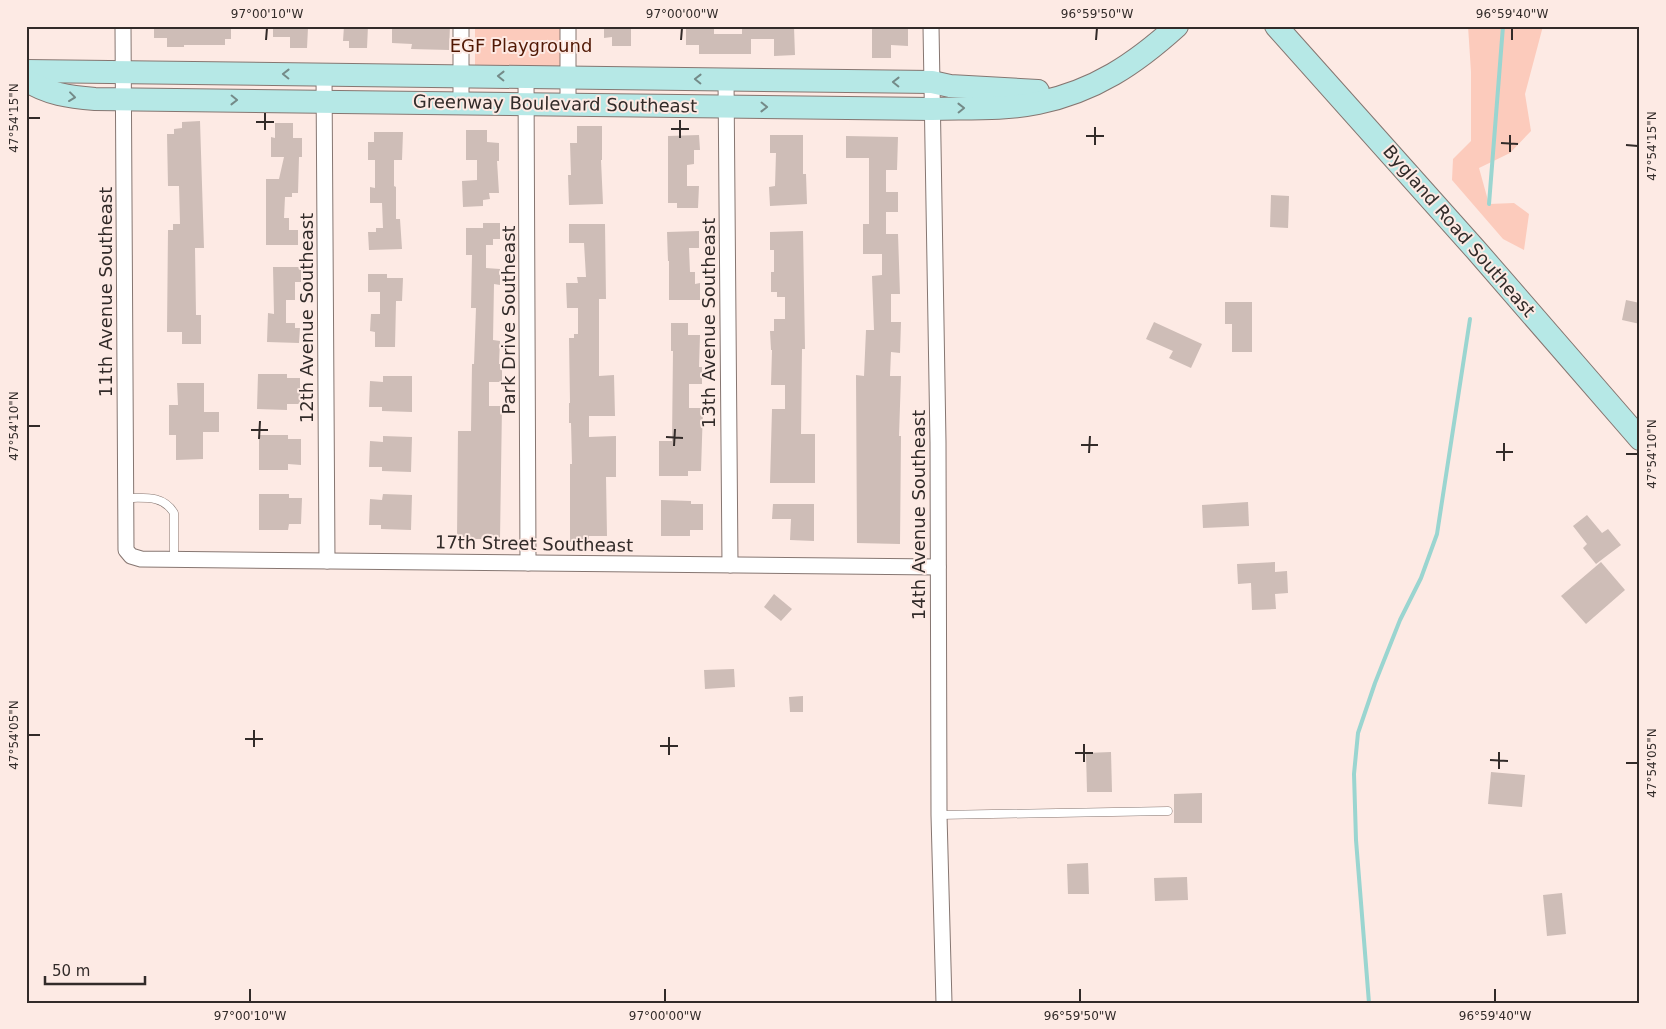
<svg xmlns="http://www.w3.org/2000/svg" width="1666" height="1029" viewBox="0 0 1666 1029" font-family="'DejaVu Sans',sans-serif">
<rect width="100%" height="100%" fill="#fdeae4"/>
<g fill="#fccbbc">
<polygon points="475,26 566,26 566,67 475,66"/>
<polygon points="1468,26 1543,26 1525,94 1531,131 1510,153 1479,168 1489,204 1514,203 1529,214 1524,250 1503,239 1452,180 1453,159 1471,141 1471,72"/>
</g>
<g fill="none" stroke-linecap="round" stroke-linejoin="round">
<g stroke="#9ad5d0" stroke-width="4">
<polyline points="1489,204 1503,26"/>
<polyline points="1369,1003 1356,840 1354,774 1358,733 1375,683 1400,620 1421,578 1437,534 1470,319"/>
</g>
</g>
<g fill="#cebdb7">
<polygon points="154,26 231,26 231,39 225,39 225,45 184,45 184,47 167,47 167,38 154,38"/>
<polygon points="273,26 304,26 303,28 308,28 307,48 290,48 290,37 273,37"/>
<polygon points="344,26 368,26 367,48 349,48 349,41 343,41"/>
<polygon points="392,26 450,26 449,50 411,49 412,44 392,43"/>
<polygon points="604,26 631,26 631,46 612,46 612,37 604,38"/>
<polygon points="686,26 714,26 714,34 742,34 742,26 763,26 763,28 794,27 795,55 774,56 774,39 751,39 751,54 699,54 699,45 686,45"/>
<polygon points="872,26 908,26 908,46 891,45 891,58 872,58"/>
<polygon points="200,121 204,248 195,248 196,315 201,315 201,344 182,344 182,332 167,332 168,230 173,230 173,224 180,224 179,186 168,186 167,134 174,134 174,129 182,128 182,122"/>
<polygon points="275,123 293,123 293,138 302,138 302,157 299,157 298,193 292,193 292,197 285,197 284,218 289,218 289,230 298,230 298,245 266,245 266,179 279,179 284,157 271,157 271,137 275,138"/>
<polygon points="577,126 602,126 602,160 601,160 603,204 569,205 568,175 571,175 570,143 577,143"/>
<polygon points="466,130 487,130 487,142 499,143 499,161 497,161 499,193 489,193 490,199 483,200 483,206 463,207 462,181 477,180 477,160 466,160"/>
<polygon points="374,132 403,132 402,160 394,160 394,186 396,187 396,219 400,219 402,249 369,250 368,232 376,232 376,228 383,228 382,203 370,203 370,187 375,188 375,160 368,160 368,142 374,142"/>
<polygon points="699,135 700,150 694,150 694,164 687,165 687,186 699,186 698,208 677,208 677,203 668,203 668,136"/>
<polygon points="770,135 803,135 803,174 806,174 807,204 770,206 769,187 775,186 776,153 770,153"/>
<polygon points="846,136 898,137 897,170 886,170 886,192 898,192 898,212 886,212 886,234 898,234 900,294 891,294 891,322 901,322 900,353 891,352 890,376 901,376 899,436 901,436 900,544 857,543 856,375 864,376 866,330 874,330 872,276 882,275 882,254 863,254 863,224 869,224 869,158 846,158"/>
<polygon points="1271,195 1289,196 1288,228 1270,227"/>
<polygon points="483,223 500,223 500,239 493,239 493,245 486,245 486,268 500,269 500,285 494,284 493,340 500,341 499,364 502,364 502,382 489,382 489,406 502,406 500,539 457,539 458,431 471,431 472,364 474,364 476,308 471,308 472,255 466,255 466,228 483,228"/>
<polygon points="569,224 605,224 606,299 599,299 599,376 614,375 615,416 589,416 589,437 616,436 616,477 606,477 607,536 589,536 589,542 570,542 570,464 572,464 571,423 569,423 569,403 570,403 569,338 574,338 574,334 578,334 578,308 567,308 566,283 578,283 577,277 586,277 584,243 569,243"/>
<polygon points="699,231 699,248 689,248 690,272 695,272 695,284 700,283 700,300 669,300 669,261 668,261 667,232"/>
<polygon points="803,231 805,349 802,349 801,434 815,434 815,483 770,483 772,409 785,409 785,385 771,385 772,350 771,350 770,331 774,331 774,319 785,319 785,297 777,297 777,292 771,292 771,272 774,272 774,250 770,250 770,232"/>
<polygon points="273,267 301,267 301,282 295,282 295,300 286,300 286,323 295,323 295,328 300,328 299,343 267,342 268,313 274,314"/>
<polygon points="368,274 387,274 387,278 403,278 402,301 396,301 395,347 375,347 375,332 370,331 371,314 380,314 380,292 368,292"/>
<polygon points="1626,300 1640,303 1640,324 1622,320"/>
<polygon points="1225,302 1252,302 1252,352 1232,352 1232,324 1225,324"/>
<polygon points="1154,322 1202,344 1191,368 1169,358 1173,351 1146,339"/>
<polygon points="671,323 688,323 688,335 700,335 699,367 702,367 702,384 689,384 689,408 703,408 701,471 688,471 688,476 659,476 659,441 672,441 673,351 671,351"/>
<polygon points="258,374 287,374 287,378 300,378 300,404 287,404 287,410 257,409"/>
<polygon points="383,376 412,376 412,412 382,411 382,407 369,407 370,381 383,382"/>
<polygon points="177,383 204,383 204,412 219,412 219,432 203,432 203,459 176,460 176,435 169,435 169,405 178,405"/>
<polygon points="259,435 288,435 288,439 301,439 301,465 288,464 288,470 259,470"/>
<polygon points="383,436 412,437 411,472 382,471 382,467 369,467 370,441 383,442"/>
<polygon points="259,494 289,494 289,498 302,498 301,524 289,524 288,530 259,530"/>
<polygon points="383,494 412,495 411,530 381,529 381,525 369,525 370,499 382,500"/>
<polygon points="661,500 691,501 691,504 703,504 703,530 690,530 690,536 661,536"/>
<polygon points="1248,502 1249,526 1203,528 1202,505"/>
<polygon points="773,504 814,504 814,541 790,540 791,519 772,519"/>
<polygon points="1587,515 1602,533 1608,529 1621,545 1596,564 1583,548 1587,544 1573,526"/>
<polygon points="1275,562 1275,572 1287,571 1288,593 1275,594 1276,609 1252,610 1251,583 1238,584 1237,564"/>
<polygon points="1601,562 1625,590 1586,624 1561,596"/>
<polygon points="774,594 792,609 781,621 764,607"/>
<polygon points="734,669 735,687 705,689 704,670"/>
<polygon points="803,696 803,712 790,712 789,697"/>
<polygon points="1111,752 1112,792 1087,792 1086,753"/>
<polygon points="1491,772 1525,775 1522,807 1488,804"/>
<polygon points="1202,793 1202,823 1174,823 1174,794"/>
<polygon points="1088,863 1089,894 1068,894 1067,864"/>
<polygon points="1187,877 1188,900 1155,901 1154,878"/>
<polygon points="1562,893 1566,934 1547,936 1543,895"/>
</g>
<g fill="none" stroke-linecap="round" stroke-linejoin="round">
<defs>
<g id="lane">
<path d="M126,498c19,0 37,-3 48,15v46"/>
<polyline points="939,815 1168,811"/>
</g>
<g id="street">
<polyline points="123,26 126,550 131,556 141,559 938,567"/>
<polyline points="568,26 568,104"/>
<polyline points="931,26 938,442 939,815 944,1003"/>
<polyline points="324,74 327,561"/>
<polyline points="526,77 528,563"/>
<polyline points="726,79 730,565"/>
<polyline points="461,103 461,26"/>
</g>
<g id="secondary">
<polyline points="1276,26 1476,250 1640,439"/>
<polyline points="26,71 932,82 950,86 1038,91"/>
<path d="M26,80c21,14 44,17 69,19l837,10c35,-1 72,1 106,-6 57,-12 97,-39 139,-77"/>
</g>
</defs>
<use href="#lane" stroke="#867671" stroke-width="9"/>
<use href="#street" stroke="#867671" stroke-width="17"/>
<use href="#secondary" stroke="#867671" stroke-width="24"/>
<use href="#lane" stroke="#fff" stroke-width="8"/>
<use href="#street" stroke="#fff" stroke-width="15"/>
<use href="#secondary" stroke="#b6e8e6" stroke-width="22"/>
</g>
<defs><path id="oneway-chevron" d="M-2-3.5L2.5 0L-2 3.5" fill="none" stroke-width="1.6" stroke-linecap="round" stroke-linejoin="round" transform="scale(1.25)"/></defs>
<g stroke="#748a88">
<use href="#oneway-chevron" transform="translate(286 74) rotate(-179)"/>
<use href="#oneway-chevron" transform="translate(501 76) rotate(-179)"/>
<use href="#oneway-chevron" transform="translate(698 79) rotate(-179)"/>
<use href="#oneway-chevron" transform="translate(896 82) rotate(-179)"/>
<use href="#oneway-chevron" transform="translate(72 97) rotate(7)"/>
<use href="#oneway-chevron" transform="translate(234 100) rotate(1)"/>
<use href="#oneway-chevron" transform="translate(764 107) rotate(1)"/>
<use href="#oneway-chevron" transform="translate(961 108) rotate(-1)"/>
</g>
<path fill="none" stroke="#322b29" stroke-width="2" d="M266,40l1,-12M681,40l1,-12M1096,40l1,-12M1512,40v-12M28,118h12M256,122h18M671,129h18M265,130v-17M1086,136h18M680,138v-18M1501,143l17,1M1095,145v-18M1626,145l12,1M1510,152v-17M28,426h12M251,430h17M666,437l17,1M259,439l1,-18M1081,445h17M674,446l1,-17M1496,452h17M1089,453l1,-17M1626,454h12M1504,461v-18M28,735h12M245,739h18M660,746h18M254,747v-17M1075,753h18M669,755v-18M1490,760l18,1M1084,762v-18M1626,763h12M1499,769v-17M250,1002v-13M665,1002v-13M1080,1002v-13M1495,1002v-13"/>
<g text-anchor="middle" stroke-width="4" stroke-linejoin="round" paint-order="stroke">
<g font-size="18" fill="#511804" stroke="#fdeae4">
<text x="521" y="52">EGF Playground</text>
</g>
<g font-size="18" fill="#322b29" stroke="#fdeae4">
<text transform="translate(555 104) rotate(1)" y="6">Greenway Boulevard Southeast</text>
<text transform="translate(1459 231) rotate(49)" y="6">Bygland Road Southeast</text>
<text transform="translate(106 292) rotate(-90)" y="6">11th Avenue Southeast</text>
<text transform="translate(307 318) rotate(-90)" y="6">12th Avenue Southeast</text>
<text transform="translate(509 320) rotate(-90)" y="6">Park Drive Southeast</text>
<text transform="translate(709 323) rotate(-90)" y="6">13th Avenue Southeast</text>
<text transform="translate(919 515) rotate(-90)" y="6">14th Avenue Southeast</text>
<text transform="translate(534 544) rotate(1)" y="6">17th Street Southeast</text>
</g>
</g>
<rect width="1666" height="1029" fill="none" stroke="#fdeae4" stroke-width="55"/>
<path d="M45 976v8h100v-8" fill="none" stroke="#322b29" stroke-width="2.5"/>
<text x="52" y="976" font-size="15" fill="#322b29" stroke="#fdeae4" stroke-width="4" paint-order="stroke">50 m</text>
<rect x="28" y="28" width="1610" height="974" fill="none" stroke="#322b29" stroke-width="2"/>
<g font-size="12" text-anchor="middle" fill="#322b29">
<text x="267" y="18">97°00'10"W</text>
<text x="682" y="18">97°00'00"W</text>
<text x="1097" y="18">96°59'50"W</text>
<text x="1512" y="18">96°59'40"W</text>
<text transform="translate(14 118) rotate(-90)" y="4">47°54'15"N</text>
<text transform="translate(1652 146) rotate(-90)" y="4">47°54'15"N</text>
<text transform="translate(14 426) rotate(-90)" y="4">47°54'10"N</text>
<text transform="translate(1652 454) rotate(-90)" y="4">47°54'10"N</text>
<text transform="translate(14 735) rotate(-90)" y="4">47°54'05"N</text>
<text transform="translate(1652 763) rotate(-90)" y="4">47°54'05"N</text>
<text x="250" y="1020">97°00'10"W</text>
<text x="665" y="1020">97°00'00"W</text>
<text x="1080" y="1020">96°59'50"W</text>
<text x="1495" y="1020">96°59'40"W</text>
</g>
</svg>
